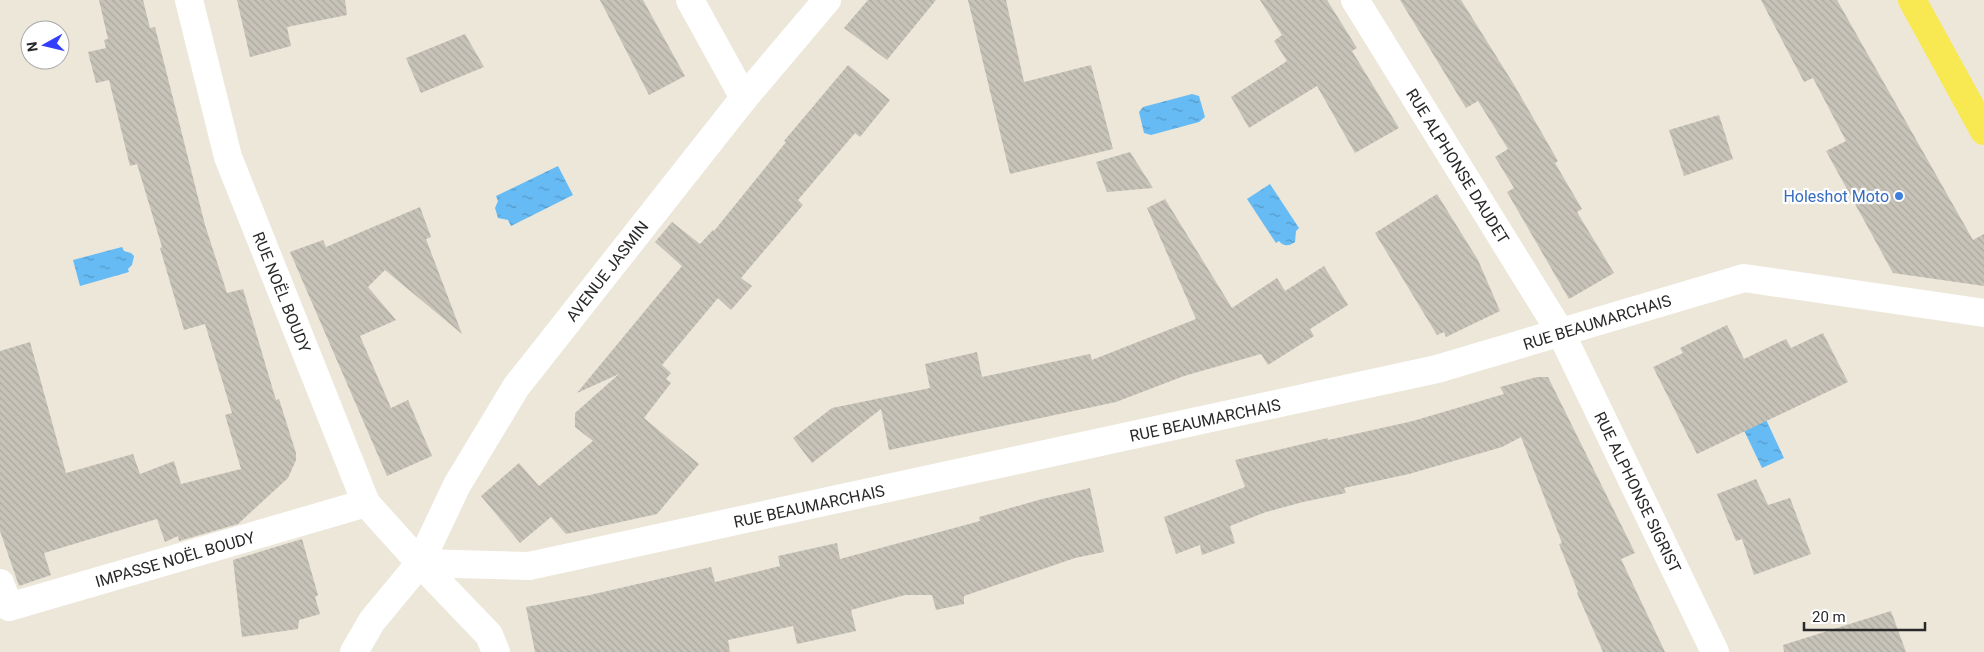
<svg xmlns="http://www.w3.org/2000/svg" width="1984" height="652" viewBox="0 0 1984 652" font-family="Roboto,sans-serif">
<defs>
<pattern id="water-ripples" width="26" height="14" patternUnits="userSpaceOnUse" patternTransform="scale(1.25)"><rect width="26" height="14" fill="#66bbf5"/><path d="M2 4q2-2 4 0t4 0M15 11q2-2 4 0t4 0" fill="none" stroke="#5498c6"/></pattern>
<pattern id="building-back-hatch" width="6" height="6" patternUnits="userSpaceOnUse" patternTransform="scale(1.25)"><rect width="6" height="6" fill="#c7c3b9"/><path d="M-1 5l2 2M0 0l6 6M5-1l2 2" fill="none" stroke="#aba89f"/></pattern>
</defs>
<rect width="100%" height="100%" fill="#ece7d9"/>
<g fill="url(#water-ripples)">
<polygon points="1192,94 1199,96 1205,117 1199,122 1151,135 1144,133 1139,112 1143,107"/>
<polygon points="558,166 573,195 511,226 508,220 498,218 495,208 498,201 496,196"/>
<path d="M1270,184l29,44 -3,3 -1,11c-6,4 -11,5 -16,-1l-3,2 -29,-44z"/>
<polygon points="122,247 124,251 131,253 134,256 132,265 128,269 129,272 80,286 73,260"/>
<polygon points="1762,411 1784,458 1762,468 1740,422"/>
</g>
<g fill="url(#building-back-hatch)">
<polygon points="99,0 143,0 150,28 155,27 205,225 227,293 243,289 276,400 279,399 296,453 296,460 288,478 238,524 179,541 178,536 165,542 157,519 44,553 51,575 19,586 0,531 0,351 30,342 66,473 133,454 140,474 174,461 181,484 241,469 225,415 232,413 205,324 184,330 160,248 162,247 137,164 130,166 109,80 96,83 88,52 106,48 104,40 108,39"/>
<polygon points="237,0 345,0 347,15 287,27 291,46 250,57"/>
<polygon points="600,0 643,0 685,76 649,95"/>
<polygon points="868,0 936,0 887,60 844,28"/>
<polygon points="968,0 1006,0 1024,82 1091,65 1113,149 1010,174"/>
<polygon points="1260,0 1327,0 1357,48 1352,51 1399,128 1355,153 1317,86 1249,128 1231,97 1287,61 1274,41 1282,35"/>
<polygon points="1400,0 1461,0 1513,83 1558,161 1555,163 1582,209 1577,212 1614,273 1569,299 1507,192 1514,188 1495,157 1508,149 1478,101 1466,108"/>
<polygon points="1761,0 1837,0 1973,240 1984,234 1984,286 1893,273 1826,151 1846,141 1813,78 1804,82"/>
<polygon points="465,34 484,67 421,93 406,58"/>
<polygon points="848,65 890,100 860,137 855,133 798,200 803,205 741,278 752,286 731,310 718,298 662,365 671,373 666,379 671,383 644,418 699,464 657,514 566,534 551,517 520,543 481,496 519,463 539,486 593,441 575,427 575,413 619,374 577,393 682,266 655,242 672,222 700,244 713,230 714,231 786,142 784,141"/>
<polygon points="1719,115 1733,159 1684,176 1669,130"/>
<polygon points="1130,152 1153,188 1107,192 1096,162"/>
<polygon points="1437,194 1478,260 1500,311 1446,337 1444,332 1437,335 1375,233"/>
<polygon points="1165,199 1232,308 1277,278 1285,291 1324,266 1348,305 1310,329 1314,336 1268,365 1261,354 1184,376 1116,402 889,450 881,409 812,463 793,438 832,408 930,388 925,364 977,352 982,377 1090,354 1092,360 1196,319 1147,208"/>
<polygon points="420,207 431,237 426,239 462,334 385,270 368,287 396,320 360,336 391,408 408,400 432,456 387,476 290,252 323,240 326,247"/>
<polygon points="1727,325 1744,359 1786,339 1791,348 1823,333 1848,382 1697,454 1653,367 1683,353 1680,348"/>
<polygon points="1537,377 1548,377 1635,553 1621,559 1665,652 1603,652 1577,593 1578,592 1559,544 1562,543 1521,437 1502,447 1409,474 1344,488 1346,493 1303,502 1266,512 1230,526 1235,543 1202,555 1200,545 1176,554 1164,517 1245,487 1235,460 1328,438 1328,440 1413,421 1504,394 1500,387"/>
<polygon points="1756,479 1768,505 1790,498 1811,554 1754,575 1742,539 1736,541 1717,494"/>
<polygon points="1090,488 1104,552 1075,558 964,596 964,604 936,610 932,595 905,595 851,610 856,631 797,644 793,626 728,640 730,652 535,652 526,607 590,595 711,567 715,582 780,566 778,556 837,543 840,559 980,521 979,517 1042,499"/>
<polygon points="302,539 318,595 315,597 320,614 299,620 298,629 242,637 233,560"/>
<polygon points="1891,611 1906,652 1784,652 1783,645"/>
</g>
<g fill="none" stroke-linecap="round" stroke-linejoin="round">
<g stroke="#fff" stroke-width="28">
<polyline points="189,0 228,157 366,503 420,563 489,635 496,652"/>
<polyline points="690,0 744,98"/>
<polyline points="1355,0 1561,333 1715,652"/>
<polyline points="420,563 529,566 1437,369 1744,278 1984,313"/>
<polyline points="0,583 9,607 366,503"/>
</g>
<polyline stroke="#fff" stroke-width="28" points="354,652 372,621 420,563 457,485 516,387 744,98 827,0"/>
<polyline stroke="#f8e852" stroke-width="28" points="1912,0 1984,131"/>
</g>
<circle fill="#3f7fe0" stroke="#fff" stroke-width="2" cx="1899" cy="196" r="5"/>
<g text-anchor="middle" stroke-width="4.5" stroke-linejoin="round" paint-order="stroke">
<g font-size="16" fill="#292929" stroke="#fff">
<text transform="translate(1458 166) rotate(58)" y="6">RUE ALPHONSE DAUDET</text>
<text transform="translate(607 271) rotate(-52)" y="6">AVENUE JASMIN</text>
<text transform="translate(282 292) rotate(68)" y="6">RUE NOËL BOUDY</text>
<text transform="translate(1597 322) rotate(-17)" y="6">RUE BEAUMARCHAIS</text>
<text transform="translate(1205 420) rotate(-12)" y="6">RUE BEAUMARCHAIS</text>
<text transform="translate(1638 492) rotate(64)" y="6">RUE ALPHONSE SIGRIST</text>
<text transform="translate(809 506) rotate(-12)" y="6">RUE BEAUMARCHAIS</text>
<text transform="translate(175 559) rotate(-16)" y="6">IMPASSE NOËL BOUDY</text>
</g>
<g font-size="16" fill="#366cbe" stroke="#fff" text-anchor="end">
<text x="1889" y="202">Holeshot Moto</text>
</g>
</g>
<g transform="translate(45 45) rotate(262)"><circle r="24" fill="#ffffff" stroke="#a9a9a9"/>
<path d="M0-4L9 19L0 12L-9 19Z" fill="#343eff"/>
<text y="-8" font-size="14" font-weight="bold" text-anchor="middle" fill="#292929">N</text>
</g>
<path d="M1804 622v8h121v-8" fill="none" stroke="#292929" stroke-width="2.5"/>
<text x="1812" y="622" font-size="15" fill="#292929" stroke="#ffffff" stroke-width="4" paint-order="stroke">20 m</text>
</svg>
